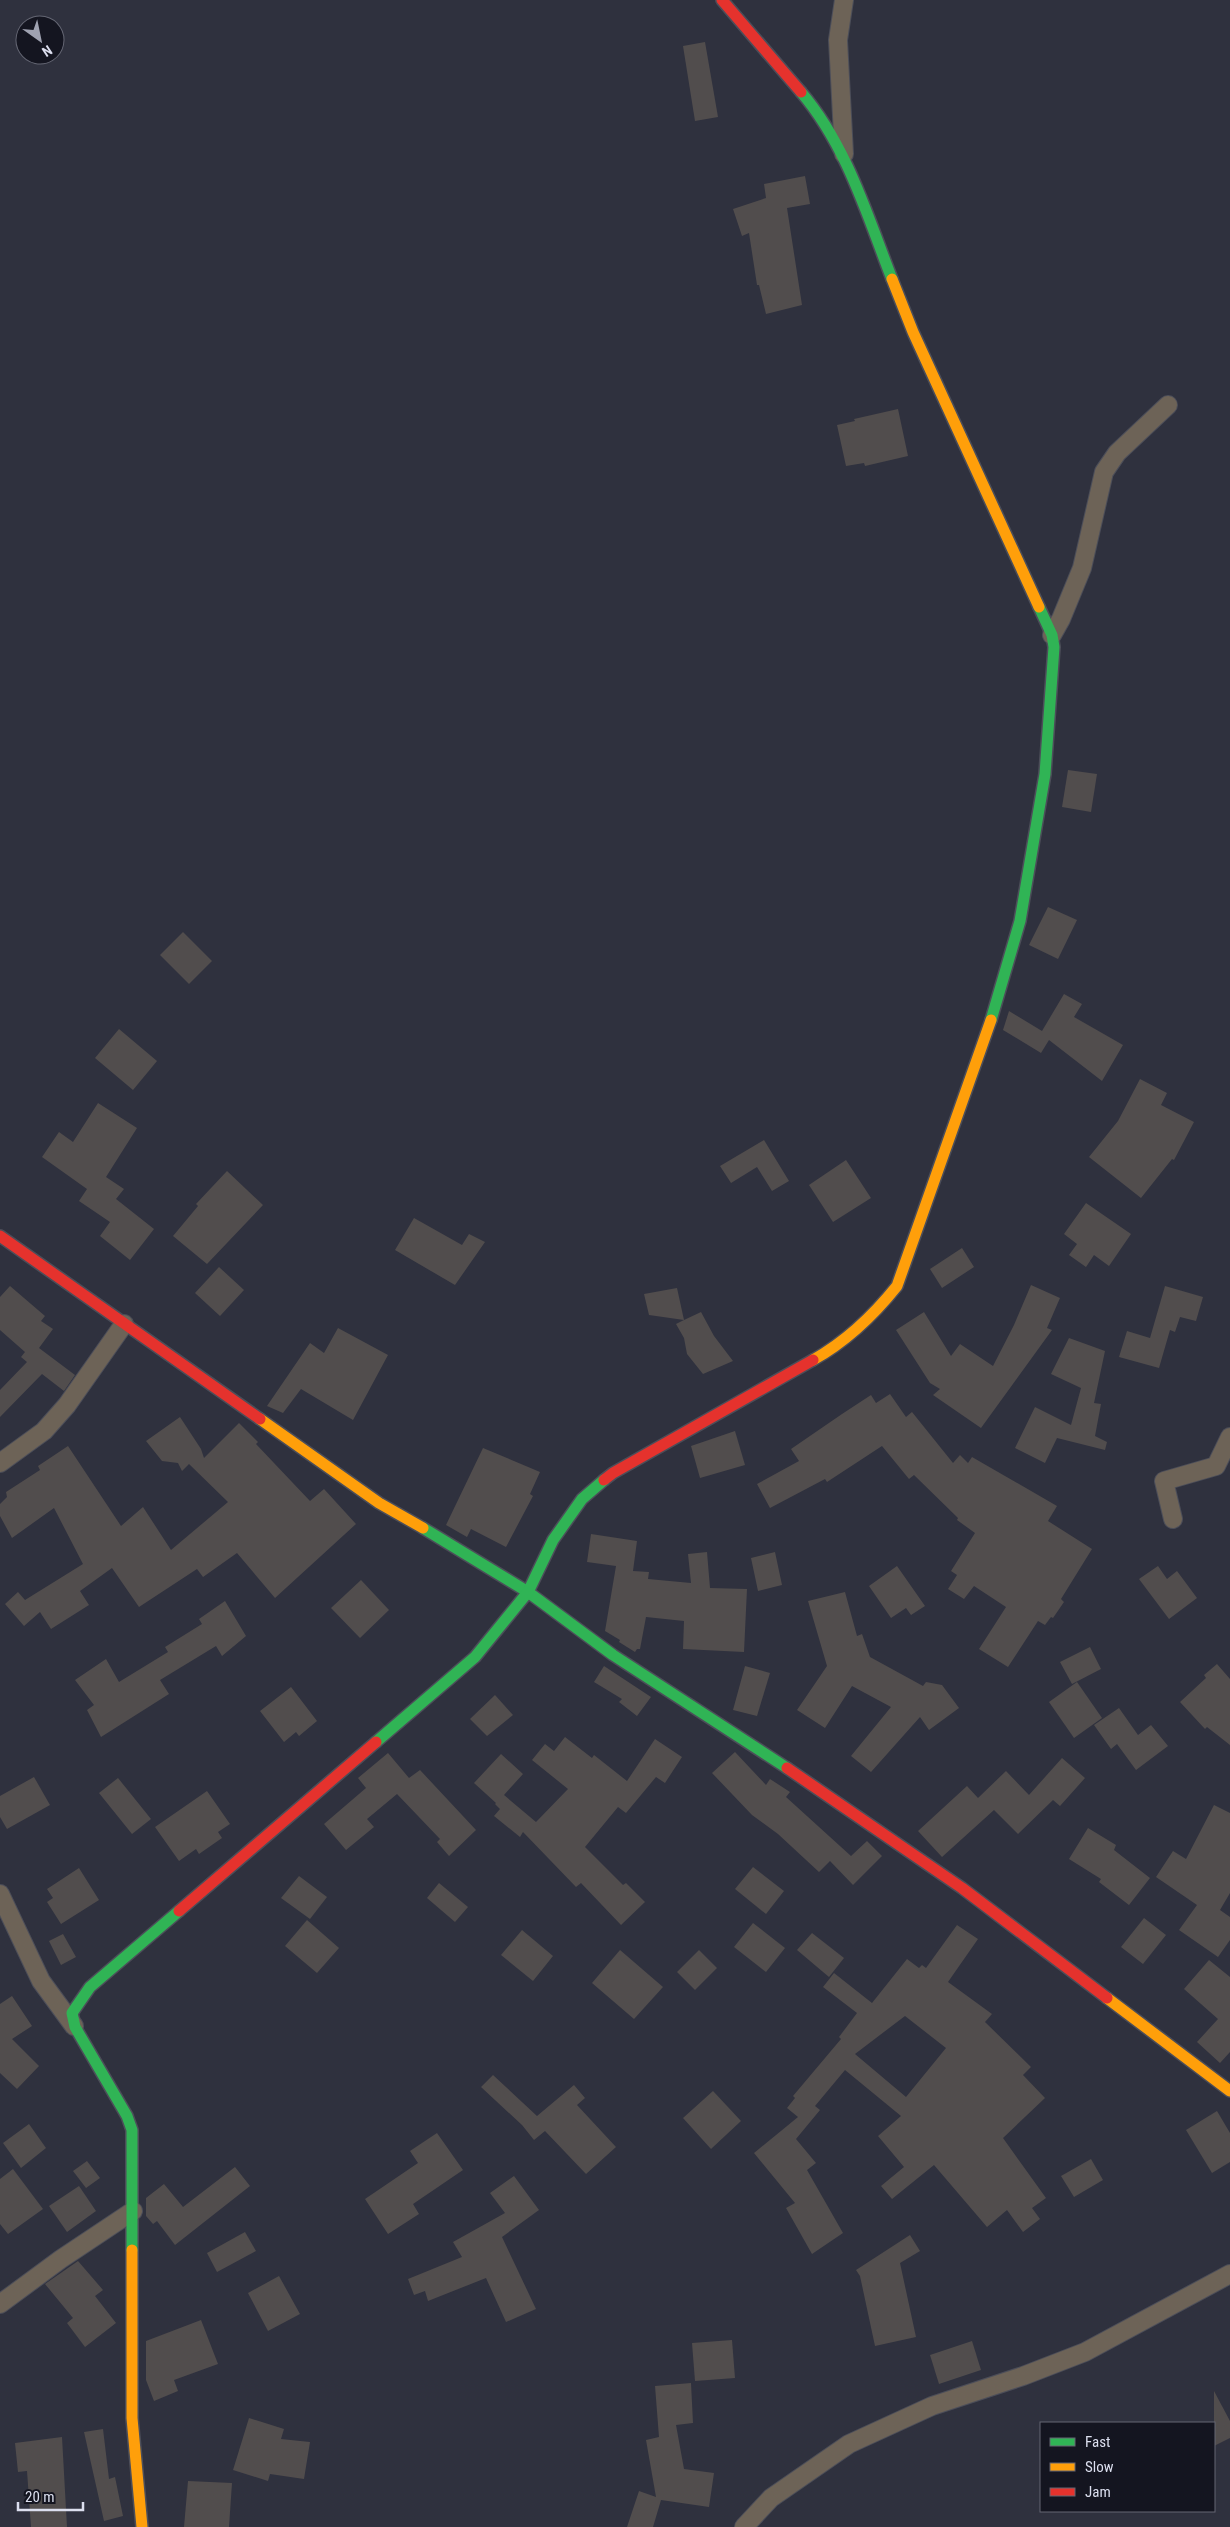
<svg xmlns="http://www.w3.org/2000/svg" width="1230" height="2527" viewBox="0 0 1230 2527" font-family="'Roboto Condensed',sans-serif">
<rect width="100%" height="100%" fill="#2f313e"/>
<g fill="#514d4d" fill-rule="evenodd">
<polygon points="705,42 718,117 695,121 683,46"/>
<polygon points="805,176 810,204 787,208 802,305 766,314 759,285 757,285 749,233 742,236 733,209 766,198 764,184"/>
<polygon points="898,409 908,456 865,466 864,463 846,466 837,425 855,421 854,419"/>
<polygon points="1068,770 1097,774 1091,812 1062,807"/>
<polygon points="1048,907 1077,920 1058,959 1029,945"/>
<polygon points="183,932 212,961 189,984 160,955"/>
<polygon points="1064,994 1082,1004 1074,1017 1123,1045 1102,1081 1049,1040 1041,1053 1003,1030 1009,1011 1042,1031"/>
<polygon points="119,1029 157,1061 133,1090 95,1058"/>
<polygon points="1140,1079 1167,1093 1161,1105 1194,1122 1174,1160 1172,1159 1141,1198 1089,1157 1118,1121"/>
<polygon points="98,1103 137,1128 106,1177 124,1189 116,1199 154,1229 130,1260 100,1236 110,1222 79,1201 87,1189 42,1157 59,1132 73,1142"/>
<polygon points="764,1140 789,1181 772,1191 757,1167 731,1183 720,1166"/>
<polygon points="846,1160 871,1198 833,1222 809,1185"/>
<polygon points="227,1171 263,1205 207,1264 173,1236 198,1206 196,1204"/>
<polygon points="1086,1203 1131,1234 1109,1266 1094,1255 1086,1267 1069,1255 1077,1244 1064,1234"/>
<polygon points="414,1218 462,1245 469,1234 485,1242 455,1285 395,1250"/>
<polygon points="962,1248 974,1267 942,1288 930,1269"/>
<polygon points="219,1267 244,1290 220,1316 195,1293"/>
<polygon points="1031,1285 1060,1298 1047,1328 1052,1330 981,1428 933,1395 940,1389 930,1383 896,1330 924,1312 951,1356 960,1344 993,1366 1014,1325"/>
<polygon points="10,1286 45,1316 41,1321 53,1329 39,1348 75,1375 64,1391 42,1374 0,1417 0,1390 27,1362 21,1357 25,1352 0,1330 0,1297"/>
<polygon points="1165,1286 1203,1297 1196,1321 1180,1317 1175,1332 1170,1330 1159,1368 1119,1357 1127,1331 1150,1338"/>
<polygon points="677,1288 684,1320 701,1312 714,1336 733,1361 703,1374 687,1354 684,1338 676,1324 684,1320 649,1315 644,1294"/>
<polygon points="338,1328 388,1355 353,1420 301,1389 283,1413 267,1406 310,1343 324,1353"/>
<polygon points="1069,1338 1105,1351 1094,1403 1101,1404 1095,1436 1107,1442 1105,1450 1057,1438 1045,1463 1015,1448 1035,1407 1071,1425 1081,1388 1051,1374"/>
<polygon points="890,1394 906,1417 912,1412 953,1463 960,1455 968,1463 972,1457 1057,1506 1048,1521 1092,1549 1061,1599 1064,1602 1053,1618 1051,1617 1045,1625 1038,1621 1008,1667 979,1649 1006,1607 974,1586 964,1599 948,1589 957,1575 951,1571 975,1533 957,1520 958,1518 914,1475 909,1479 882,1446 827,1482 825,1479 770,1508 757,1484 799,1461 791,1449 842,1414 871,1395 876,1403"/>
<polygon points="180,1417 201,1449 204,1458 239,1423 258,1442 256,1444 310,1501 324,1489 356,1524 275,1598 237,1553 203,1577 197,1569 139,1607 112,1568 80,1591 89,1605 51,1629 40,1612 24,1626 5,1604 18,1592 25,1600 83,1564 54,1508 12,1538 0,1516 0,1504 7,1497 6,1492 40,1470 38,1466 68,1446 121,1526 143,1507 171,1550 228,1502 189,1464 182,1471 178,1463 162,1461 146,1441"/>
<polygon points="735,1431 745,1465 700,1478 691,1446"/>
<polygon points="483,1448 540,1472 530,1494 533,1496 506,1547 471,1529 467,1537 446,1525"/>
<polygon points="591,1534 637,1541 633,1571 649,1572 648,1579 691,1583 688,1554 707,1552 710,1588 747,1589 744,1652 683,1649 684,1621 646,1617 640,1649 637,1649 635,1652 619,1642 620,1640 605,1631 616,1566 587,1562"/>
<polygon points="775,1552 782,1585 758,1591 751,1558"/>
<polygon points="897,1566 925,1606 911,1615 906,1608 891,1618 869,1586"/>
<polygon points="1158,1566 1167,1579 1177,1571 1197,1598 1169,1619 1139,1579"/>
<polygon points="361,1580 389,1610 360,1638 331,1608"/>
<polygon points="845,1592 857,1636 862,1634 870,1657 923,1686 926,1682 942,1685 959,1708 929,1730 920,1717 871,1772 851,1756 891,1707 852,1686 825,1728 797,1710 827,1666 808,1601"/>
<polygon points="225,1601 246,1636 222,1656 216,1646 160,1680 169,1694 101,1737 87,1710 94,1705 75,1680 106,1659 119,1682 168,1652 165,1647 202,1624 199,1619"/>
<polygon points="1090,1647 1101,1669 1072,1684 1060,1662"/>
<polygon points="1217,1664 1230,1679 1230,1745 1207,1727 1205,1729 1180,1702 1206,1678 1204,1675"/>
<polygon points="604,1666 651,1697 637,1716 619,1702 622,1699 594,1682"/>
<polygon points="745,1666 770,1673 757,1716 733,1710"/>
<polygon points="1077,1682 1102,1718 1074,1738 1049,1702"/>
<polygon points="291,1687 317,1721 299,1736 296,1732 284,1742 260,1711"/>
<polygon points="495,1695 513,1715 487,1736 470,1719"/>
<polygon points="1119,1708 1138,1735 1151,1725 1168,1746 1136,1770 1117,1744 1111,1749 1094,1725"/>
<polygon points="565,1737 592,1758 594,1755 627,1781 655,1739 682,1757 665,1783 656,1777 626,1813 618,1807 585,1847 623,1885 626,1883 645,1902 621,1925 581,1883 576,1887 523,1832 520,1837 494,1816 500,1809 495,1804 496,1803 474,1783 501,1754 523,1774 504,1795 536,1822 568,1789 532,1760 545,1744 554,1751"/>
<polygon points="735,1752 766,1785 770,1779 790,1792 786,1797 851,1856 867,1841 882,1856 853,1885 830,1861 819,1872 778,1834 752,1815 712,1773"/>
<polygon points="388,1753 409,1778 420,1770 476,1830 449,1856 437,1842 440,1839 397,1794 367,1819 374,1827 346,1850 324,1824 366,1788 358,1778"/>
<polygon points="1062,1758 1085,1778 1060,1806 1053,1800 1018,1834 994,1810 942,1857 918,1831 967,1786 978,1798 1006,1771 1029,1795"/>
<polygon points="34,1777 50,1805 7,1829 0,1817 0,1796"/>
<polygon points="118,1778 151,1819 132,1834 99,1793"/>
<polygon points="207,1791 230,1824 218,1832 222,1838 199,1854 196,1849 179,1861 155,1827"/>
<polygon points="1214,1805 1230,1813 1230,1893 1220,1910 1230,1917 1230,1940 1218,1957 1179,1930 1197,1905 1156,1877 1173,1851 1186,1859"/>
<polygon points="1088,1828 1116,1845 1114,1850 1150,1878 1129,1905 1099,1882 1101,1879 1069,1859"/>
<polygon points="753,1867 784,1891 766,1914 735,1889"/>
<polygon points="79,1868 99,1900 61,1924 47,1902 53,1898 47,1889"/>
<polygon points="299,1876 327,1897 310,1919 281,1898"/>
<polygon points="439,1883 468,1907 455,1922 427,1898"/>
<polygon points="1144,1918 1166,1935 1143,1964 1121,1947"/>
<polygon points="307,1920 339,1948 317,1973 285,1946"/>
<polygon points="753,1923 785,1948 766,1972 734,1947"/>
<path d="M957,1925l21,14 -30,43 44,32 -7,8 46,45 -8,8 22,23 -42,40 43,60 -14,10 8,11 -17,13 -16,-22 -20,17 -53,-62 -42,34 -11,-13 23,-19 -26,-31 23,-20 -56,-46 -30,36 5,4 -24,29 20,24 -9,7 36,63 -31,21 -26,-46 9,-5 -41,-50 44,-36 -11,-9 8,-10 -2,-2 48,-57 -2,-2 18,-24 -34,-26 11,-14 38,30 35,-44 12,9 3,-3 4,3zM905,2016l41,32 -40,49 -51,-43z"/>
<polygon points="522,1930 553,1956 533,1981 501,1955"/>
<polygon points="812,1933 844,1958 829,1977 797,1950"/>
<polygon points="63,1934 76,1957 61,1965 49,1941"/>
<polygon points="620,1950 663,1987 634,2019 592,1983"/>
<polygon points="699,1950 717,1968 695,1990 677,1972"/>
<polygon points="1209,1960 1230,1977 1230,2052 1220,2063 1197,2042 1218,2019 1184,1989"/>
<polygon points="12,1996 32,2026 12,2039 39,2066 17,2089 0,2073 0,2004"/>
<polygon points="493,2075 537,2116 574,2085 585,2098 577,2105 616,2147 586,2174 545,2131 534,2140 522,2125 481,2087"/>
<polygon points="713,2091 741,2121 711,2149 683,2118"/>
<polygon points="1217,2111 1230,2133 1230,2162 1212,2173 1186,2130"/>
<polygon points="29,2124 46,2148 21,2168 3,2143"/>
<polygon points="437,2133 463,2170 413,2204 419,2214 388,2234 365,2199 418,2163 410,2151"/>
<polygon points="1091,2159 1103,2180 1074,2197 1061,2176"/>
<polygon points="87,2161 100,2178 86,2188 73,2171"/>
<polygon points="235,2167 250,2186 175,2245 157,2221 153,2224 146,2216 146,2198 164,2184 183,2207"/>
<polygon points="13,2169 43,2209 8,2234 0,2224 0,2179"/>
<polygon points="514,2176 539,2210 502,2237 536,2309 506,2322 486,2278 428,2301 425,2291 414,2295 408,2279 462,2257 453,2242 505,2213 490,2193"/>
<polygon points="79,2186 96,2211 67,2232 49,2206"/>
<polygon points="245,2232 256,2251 217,2272 207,2253"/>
<polygon points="910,2235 920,2251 900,2263 916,2337 875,2346 860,2276 856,2270"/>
<polygon points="78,2261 103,2290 95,2296 116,2323 85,2347 67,2323 73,2318 45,2284"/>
<polygon points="279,2276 300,2314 268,2331 248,2293"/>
<polygon points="201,2320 218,2364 174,2380 178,2391 154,2401 146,2380 146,2341"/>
<polygon points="732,2340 735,2378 695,2381 692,2343"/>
<polygon points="972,2341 981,2370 939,2384 930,2355"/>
<polygon points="691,2383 693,2423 676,2425 684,2469 714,2473 709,2507 661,2500 653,2527 627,2527 639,2491 656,2497 646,2440 659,2437 655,2386"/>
<polygon points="1214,2391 1230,2421 1230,2438 1214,2446"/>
<polygon points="249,2418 284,2429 281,2439 310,2442 304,2479 270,2474 268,2481 233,2470"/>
<polygon points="103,2429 109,2479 115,2477 123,2516 104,2521 84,2432"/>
<polygon points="62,2437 67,2527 31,2527 27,2471 18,2472 15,2443"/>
<polygon points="188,2481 232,2483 229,2527 184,2527"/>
</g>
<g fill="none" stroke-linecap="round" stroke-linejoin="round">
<defs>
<g id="street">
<polyline points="844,154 838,40 844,0"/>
<polyline points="1052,635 1061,619 1082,568 1104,472 1117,453 1168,405"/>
<polyline points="0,1463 44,1431 67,1405 124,1324"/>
<polyline points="1173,1519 1164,1481 1216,1466 1230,1437"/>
<polyline points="0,1894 41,1981 74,2026"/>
<polyline points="0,2304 61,2259 133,2211"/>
<polyline points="744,2527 771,2498 849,2444 932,2406 1023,2376 1085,2352 1230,2274"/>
</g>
<g id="fast">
<path d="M801,92c46,54 66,123 91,187"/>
<polyline points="991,1020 1020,921 1045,774 1054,647 1052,635 1039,607"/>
<polyline points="423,1528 528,1592 613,1655 787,1768"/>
<polyline points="376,1742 475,1657 528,1592 553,1540 582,1499 604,1480"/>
<polyline points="132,2250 132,2130 127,2116 75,2027 72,2013 90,1987 179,1911"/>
</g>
<g id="slow">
<polyline points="892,279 913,332 1039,607"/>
<path d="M813,1360c34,-19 60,-44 84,-74l94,-266"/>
<polyline points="260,1419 379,1503 423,1528"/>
<polyline points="1107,1998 1230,2091"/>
<polyline points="132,2250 132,2418 142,2527"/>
</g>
<g id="jam">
<polyline points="722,0 801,92"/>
<polyline points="0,1236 260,1419"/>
<polyline points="604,1480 613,1473 813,1360"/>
<polyline points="787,1768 962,1888 1107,1998"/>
<polyline points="179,1911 376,1742"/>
</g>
</defs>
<use href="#street" stroke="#4c4e59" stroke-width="20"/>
<use href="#fast" stroke="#4c4e59" stroke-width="14"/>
<use href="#slow" stroke="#4c4e59" stroke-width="14"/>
<use href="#jam" stroke="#4c4e59" stroke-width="14"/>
<use href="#street" stroke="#6d6357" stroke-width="18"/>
<use href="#fast" stroke="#30b455" stroke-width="11"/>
<use href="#slow" stroke="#ff9f0a" stroke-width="11"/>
<use href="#jam" stroke="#e5322d" stroke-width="11"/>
</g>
<rect x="1040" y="2422" width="175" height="90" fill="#141520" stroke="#646673"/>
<rect x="1050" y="2438" width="25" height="8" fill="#30b455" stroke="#646673"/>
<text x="1085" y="2447" font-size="15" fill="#dcdfef">Fast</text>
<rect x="1050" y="2463" width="25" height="8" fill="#ff9f0a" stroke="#646673"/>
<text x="1085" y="2472" font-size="15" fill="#dcdfef">Slow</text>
<rect x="1050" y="2488" width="25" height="8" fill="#e5322d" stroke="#646673"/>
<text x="1085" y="2497" font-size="15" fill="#dcdfef">Jam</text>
<g transform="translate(40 40) rotate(147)"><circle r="24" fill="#141520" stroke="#646673"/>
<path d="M0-4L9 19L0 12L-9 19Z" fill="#9fa2b1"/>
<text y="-8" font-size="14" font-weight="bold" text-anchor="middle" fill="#dcdfef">N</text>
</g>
<path d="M18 2502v8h65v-8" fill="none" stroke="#dcdfef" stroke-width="2.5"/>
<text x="25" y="2502" font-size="15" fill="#dcdfef" stroke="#141520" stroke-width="4" paint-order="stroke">20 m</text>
</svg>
